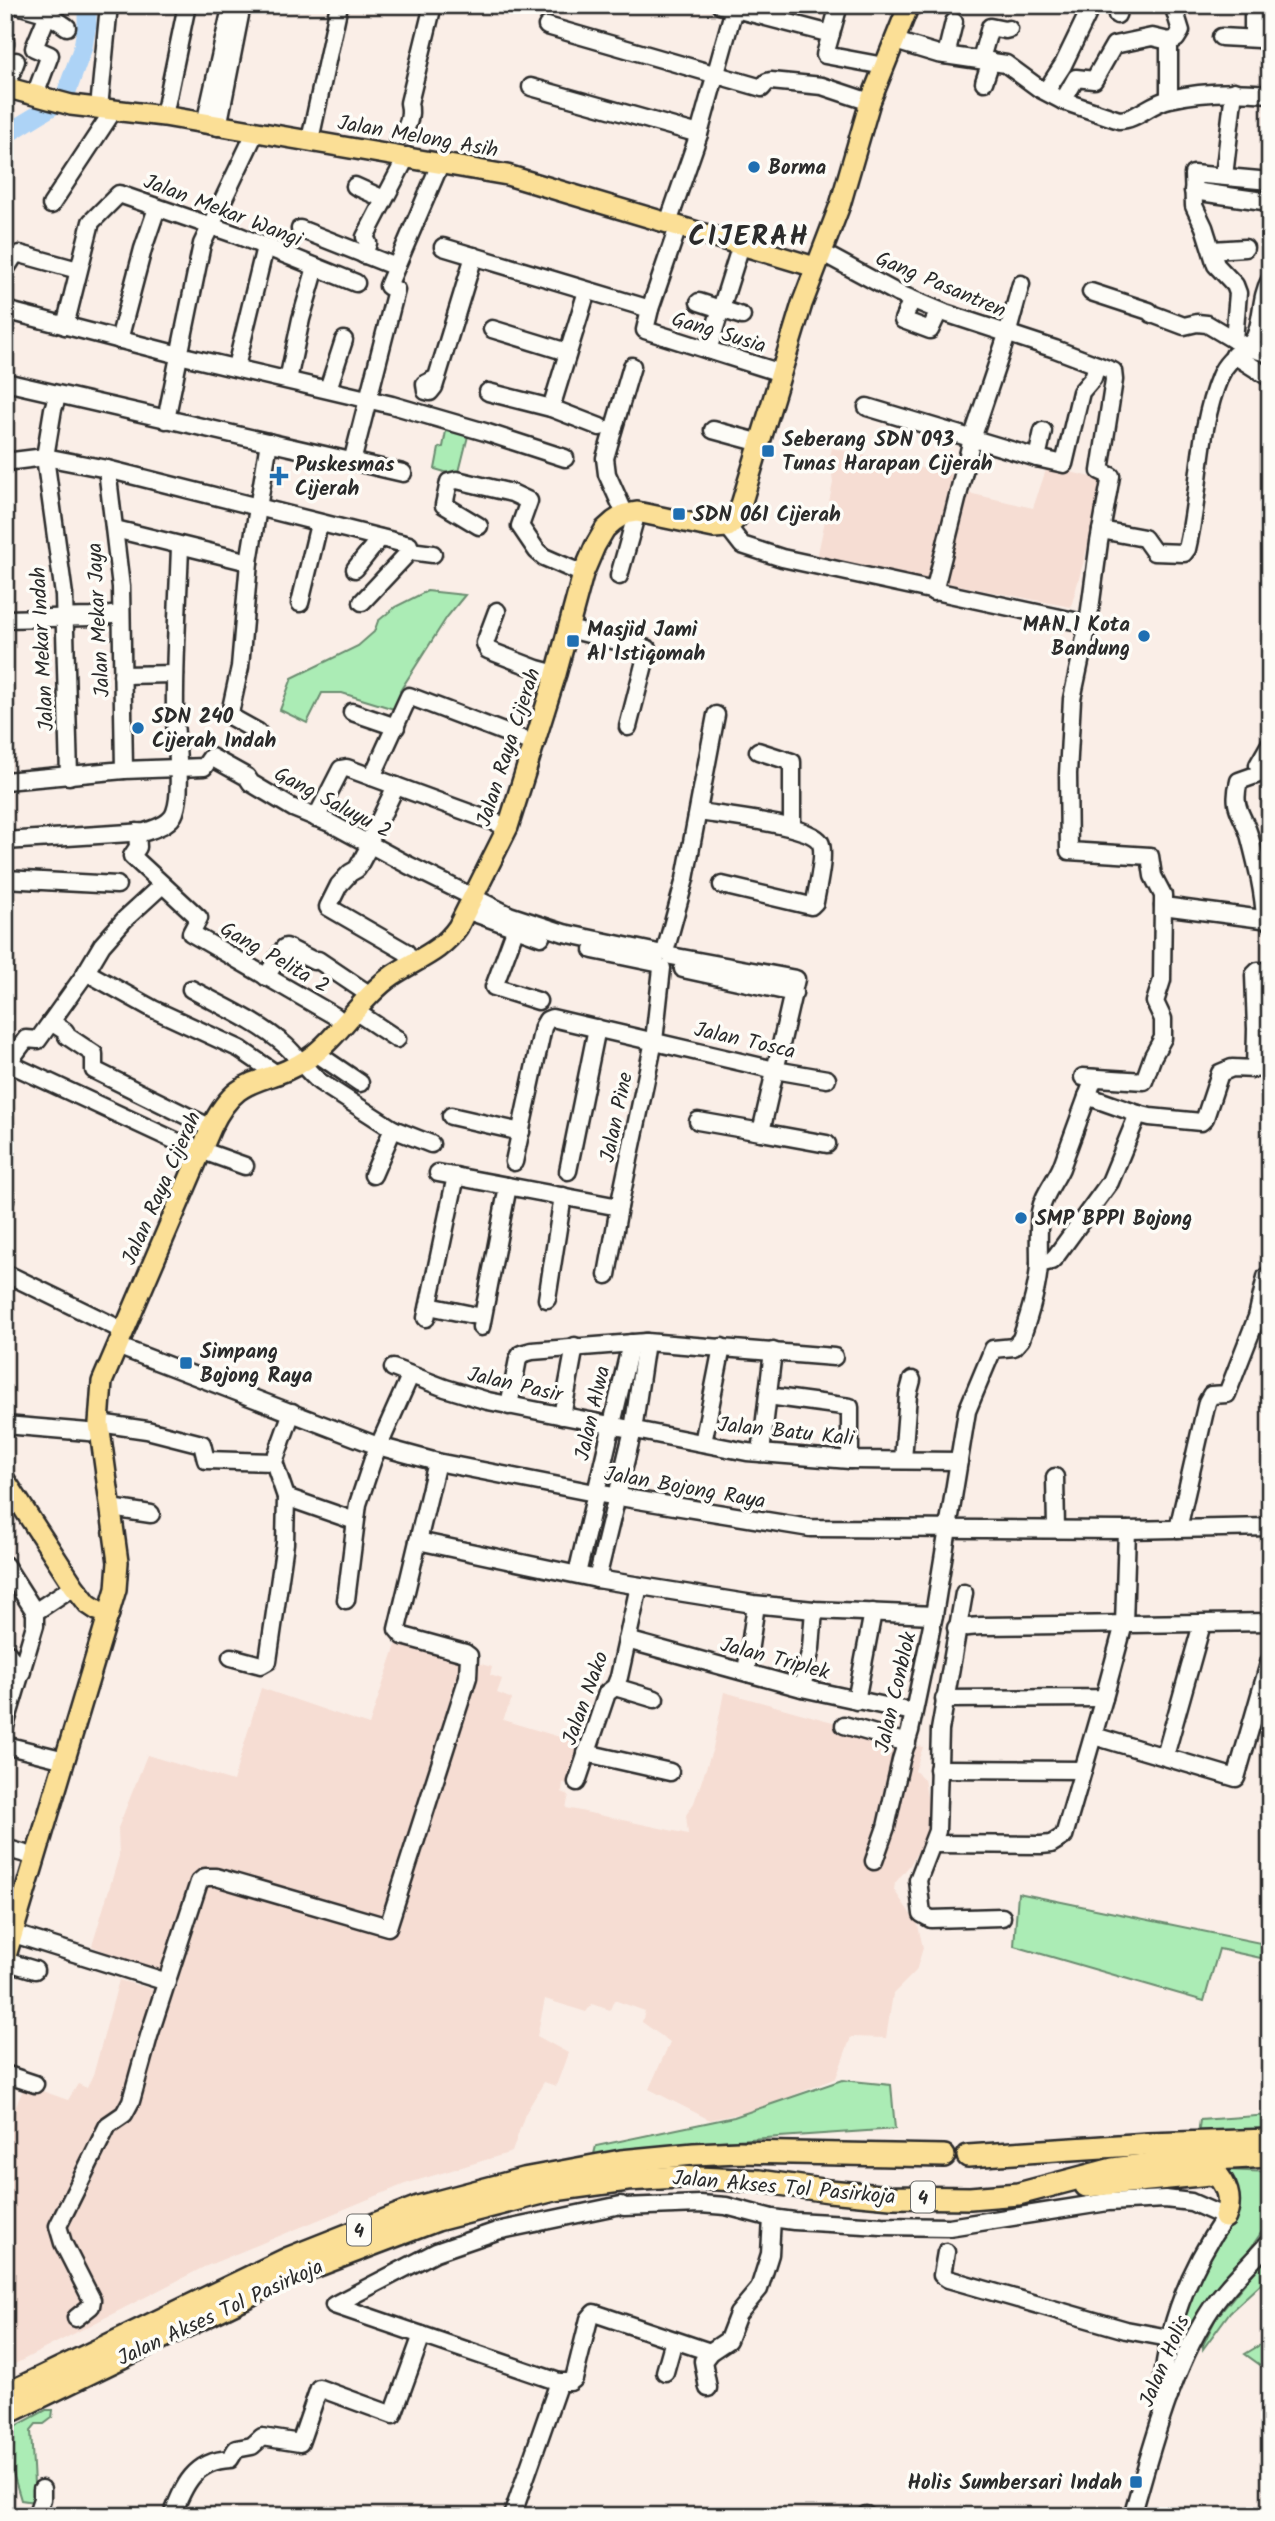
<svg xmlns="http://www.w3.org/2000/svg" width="1275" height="2521" viewBox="0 0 1275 2521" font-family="Kalam,sans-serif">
<rect width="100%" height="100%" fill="#faeee7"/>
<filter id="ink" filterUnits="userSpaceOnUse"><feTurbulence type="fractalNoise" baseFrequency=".0143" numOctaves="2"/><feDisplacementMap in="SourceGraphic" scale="14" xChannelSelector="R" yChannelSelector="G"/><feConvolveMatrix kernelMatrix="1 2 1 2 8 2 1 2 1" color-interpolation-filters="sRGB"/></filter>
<g filter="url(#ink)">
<g fill="#f6ddd3">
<polygon points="832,448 962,477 960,491 1033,508 1047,467 1106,480 1071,607 817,558 833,483 830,457"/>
<polygon points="397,1642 492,1667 490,1675 502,1679 497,1693 512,1699 503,1720 583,1744 570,1784 563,1783 562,1792 569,1795 566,1808 688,1834 686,1815 694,1803 713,1748 724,1692 923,1747 915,1771 924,1779 932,1826 910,1865 895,1883 894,1890 918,1925 923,1948 916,1971 893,1994 886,2038 851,2037 836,2078 757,2110 710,2120 649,2089 670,2042 642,2022 645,2011 614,2000 610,2010 592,2004 586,2012 545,1999 537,2036 568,2053 556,2086 544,2082 525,2114 512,2152 405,2184 204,2267 5,2369 5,2130 25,2085 68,2100 78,2084 87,2088 94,2072 119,1980 173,1995 179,1982 92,1946 119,1856 118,1828 147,1755 233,1781 261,1688 369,1725"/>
</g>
<g fill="#abecb5" stroke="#6b8c70" stroke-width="2">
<polygon points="446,431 469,432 458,476 435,469 439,448 443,447"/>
<polygon points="427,591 465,595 447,617 400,691 402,694 394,709 342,693 322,693 307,723 280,710 292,678 358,646 374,632 378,621 395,607"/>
<polygon points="1018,1893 1270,1945 1270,1960 1219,1949 1204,2001 1014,1946"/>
<polygon points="842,2080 891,2085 895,2129 720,2141 593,2158 596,2146 734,2117"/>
<polygon points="1270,2115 1270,2128 1198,2134 1200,2120"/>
<polygon points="1225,2170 1270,2172 1270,2220 1241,2262 1201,2309 1170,2367 1187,2300 1233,2213"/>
<polygon points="1270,2253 1270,2275 1230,2312 1203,2349 1203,2345 1216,2318"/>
<polygon points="1270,2339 1270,2372 1245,2354"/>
<polygon points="46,2410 53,2410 52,2418 44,2424 36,2424 31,2430 35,2502 21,2500 5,2446 5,2432"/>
</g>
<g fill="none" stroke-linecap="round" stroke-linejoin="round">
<g stroke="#add3f6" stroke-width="19">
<polyline points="5,135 64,99 83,47 87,24 87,5"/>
<polyline points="5,942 5,953"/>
</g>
<defs>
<g id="minor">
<polyline points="17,5 48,14 67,27"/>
<polyline points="720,5 831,34"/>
<polyline points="839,5 825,55 884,66"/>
<polyline points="1253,5 1253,38"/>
<polyline points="1117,15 1120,5"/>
<polyline points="547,26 762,88 767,82 771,81 822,86 870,102"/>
<polyline points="1221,37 1259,39 1270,42"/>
<polyline points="5,41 5,44"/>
<path d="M895,41l43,13 68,10 34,25 23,12 56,19c18,0 31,-17 51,-21 32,-8 67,-8 100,-5"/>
<polyline points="946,55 954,22"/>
<polyline points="981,59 990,27 1005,30 1009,29"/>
<polyline points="984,82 991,61"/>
<polyline points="6,87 16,61"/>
<polyline points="531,87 699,134"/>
<polyline points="1046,91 1063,65 1092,5"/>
<polyline points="35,95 50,55 34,48 48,14"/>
<polyline points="1169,99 1169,41 1176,39 1181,31 1173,5"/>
<polyline points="1063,101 1076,78 1094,80 1114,45 1152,37 1169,41"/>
<polyline points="99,108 109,5"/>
<polyline points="164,116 187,5"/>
<polyline points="205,124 231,8"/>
<polyline points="218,127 242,5"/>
<path d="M398,137c10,-7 14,-22 11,-34l24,-98"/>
<polyline points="310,140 339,5"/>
<polyline points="1224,176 1234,91"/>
<polyline points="355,186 384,199"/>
<polyline points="1193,191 1270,202"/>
<polyline points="51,205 113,111"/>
<polyline points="668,223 699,134 735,5"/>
<polyline points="678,227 650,309 645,330 781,373"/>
<polyline points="300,229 396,267"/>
<polyline points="443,247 650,309"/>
<polyline points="1212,250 1245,248"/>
<polyline points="821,252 897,293 945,313 1055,349 1113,371 1114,380 1100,471 1111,476 1099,542 1088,624 1072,699 1068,774 1069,851 1150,856 1153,876 1163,895 1163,902 1162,980 1155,1002 1163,1019 1163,1038 1153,1056 1144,1081 1083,1077"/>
<polyline points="364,255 368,243 365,237 407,156"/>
<polyline points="5,270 14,256 20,254 78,270"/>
<polyline points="1091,292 1149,311 1152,314 1184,326 1197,323 1207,324 1246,347 1270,354"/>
<polyline points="912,299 903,320 930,330 939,311"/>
<polyline points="699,302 742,316"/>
<polyline points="5,310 179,355 392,405 485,432 565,458"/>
<polyline points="65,326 91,222 119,194 237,235 356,283"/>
<polyline points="492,329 567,352"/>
<polyline points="119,340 143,249 157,208"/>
<polyline points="1234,340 1238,293 1235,285 1216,265 1204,227 1194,206 1193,174 1270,181"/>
<polyline points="708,350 741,245"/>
<polyline points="1234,355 1270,378"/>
<polyline points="236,367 265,247"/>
<polyline points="437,378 425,384 426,391 430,392 434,387 474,256"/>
<polyline points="288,380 301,319 316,267"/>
<polyline points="5,382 403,473"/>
<polyline points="328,389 344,340"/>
<polyline points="488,392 551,408 600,427"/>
<polyline points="58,395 53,409 45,457 64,595 69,776"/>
<polyline points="867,407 1037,458 1064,464 1081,392 1093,378 1097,365"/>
<polyline points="551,408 587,291"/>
<polyline points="166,420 202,244 255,133"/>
<polyline points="713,430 761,443"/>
<polyline points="1037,458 1043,431"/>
<polyline points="5,462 45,457 107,469 409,545 410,551 362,602"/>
<polyline points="352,462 396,290 388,286 441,162"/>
<polyline points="107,469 121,587 124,770"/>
<polyline points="625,514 607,474 605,458 632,366"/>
<polyline points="479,526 444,505 449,482 457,480 512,493 529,501 520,526 537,551 544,557 583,574"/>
<polyline points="728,527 742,545 782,558 1088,624"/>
<polyline points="115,529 249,562"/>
<path d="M1101,530l43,8 10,14 30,1 3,-4c14,-58 10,-118 33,-173 9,-22 29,-26 35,-39 8,-18 5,-40 15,-57"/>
<polyline points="410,551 433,554"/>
<polyline points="355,569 380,538"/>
<polyline points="619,576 637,512"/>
<polyline points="934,592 972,439 1007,335 1021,284"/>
<polyline points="300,603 319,524"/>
<polyline points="497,611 485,643 488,650 537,669 556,674"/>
<polyline points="5,619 92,617 121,614"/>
<polyline points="569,629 648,649 628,727"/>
<polyline points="122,675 175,674"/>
<polyline points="352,712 396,727"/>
<polyline points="258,732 231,717 230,713 240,667 249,562 269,442"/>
<polyline points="758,751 792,762 792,827"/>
<polyline points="1258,765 1270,744"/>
<polyline points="372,777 409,696 535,744"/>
<polyline points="5,781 124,770 204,767 211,757 247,777 251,783 293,808 330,823 408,865 509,915 564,933 658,953"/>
<path d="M699,812c23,4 109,12 121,30 6,10 -3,48 -5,60l-4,4 -89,-21"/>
<polyline points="316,818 341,769 347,768 508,827"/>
<polyline points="137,832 138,847 132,856 199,918 191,933 335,1016 343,1023"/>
<path d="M5,841l140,-9c11,-4 26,-8 30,-20 8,-21 1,-69 0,-92 -1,-58 3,-116 5,-173"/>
<polyline points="368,844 396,786"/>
<polyline points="370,845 357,869 350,873 339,885 328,907 406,952 413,964"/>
<polyline points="5,879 117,885"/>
<polyline points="1163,906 1270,920"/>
<polyline points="466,910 541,937"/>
<path d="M1265,920c-1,-27 -8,-55 -15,-82 -6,-24 -19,-28 -11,-57l31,-11"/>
<polyline points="518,922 494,987 538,1001"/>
<polyline points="593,950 656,963"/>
<polyline points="665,952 685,879 716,715"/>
<polyline points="671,956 796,979 761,1132 827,1144"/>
<polyline points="683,969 794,993"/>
<polyline points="86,972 153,1009 240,1049 275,1073"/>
<polyline points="266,977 284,948 286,947 314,961 318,960 370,995"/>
<path d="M191,989c31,17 68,33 95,57 12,11 21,26 34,36l73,47 -20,46"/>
<polyline points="355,1011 397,1039"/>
<polyline points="51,1022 65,1031 67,1036 94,1054 94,1070 211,1128"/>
<polyline points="316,1053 360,1083"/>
<polyline points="8,1063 178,1142 245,1166"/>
<polyline points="5,1067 26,1039 38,1040 83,977 102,945 125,919 162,885"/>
<polyline points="1138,1114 1150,1117 1201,1122 1205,1118 1220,1073 1232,1068 1255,1069 1256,1029 1254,975 1258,971 1270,972"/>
<polyline points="451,1116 521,1132"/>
<polyline points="698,1121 761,1132"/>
<polyline points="393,1129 431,1144"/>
<polyline points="514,1162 543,1027 547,1020 552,1018 775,1070 827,1079"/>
<polyline points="568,1171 597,1028"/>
<polyline points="438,1173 619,1207"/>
<polyline points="5,1196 5,1200"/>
<polyline points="1039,1264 1051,1261 1056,1256 1110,1182 1138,1114 1087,1096"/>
<polyline points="5,1273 124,1331"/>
<polyline points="607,1275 619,1207 654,1041 662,968"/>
<polyline points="547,1299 563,1196"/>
<polyline points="429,1306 482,1317"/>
<polyline points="426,1318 456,1176"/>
<polyline points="481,1327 508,1186"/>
<polyline points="117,1346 378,1446 437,1462 595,1493 810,1528 1127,1530 1270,1527"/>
<polyline points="393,1368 445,1388 488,1401 747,1452 850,1460 959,1461"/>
<polyline points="768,1396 850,1407 850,1460"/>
<polyline points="509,1406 518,1359 521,1354 532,1351 646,1342 834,1357"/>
<polyline points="562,1416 575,1346"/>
<polyline points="99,1423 147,1430 202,1444 206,1460 274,1462"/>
<polyline points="5,1425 100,1433"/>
<polyline points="703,1443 722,1347"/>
<polyline points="761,1453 773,1351"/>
<polyline points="903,1460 908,1395 912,1380"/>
<polyline points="1055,1477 1056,1529"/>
<polyline points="286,1497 355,1521"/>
<polyline points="111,1508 151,1514"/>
<polyline points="1178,1529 1207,1402 1211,1395 1227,1394 1257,1317 1266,1277 1270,1274"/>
<polyline points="418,1541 597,1579 753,1604 814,1610 934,1615"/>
<polyline points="5,1565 35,1612 74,1586"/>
<polyline points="577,1574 631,1343"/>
<polyline points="597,1579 633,1430 646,1342"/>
<polyline points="964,1593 940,1730 937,1831 918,1880 922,1914 931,1919 1002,1917"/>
<polyline points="346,1600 358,1504 373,1459 410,1376"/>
<polyline points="956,1628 981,1626 1270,1622"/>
<polyline points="627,1640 802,1688 913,1712"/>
<polyline points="5,1650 22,1672"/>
<polyline points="231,1657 261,1665 268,1661 285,1543 286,1497 274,1462 292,1412"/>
<polyline points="746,1672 756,1605"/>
<polyline points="615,1687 655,1699"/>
<polyline points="802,1688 811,1648 814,1610"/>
<polyline points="944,1699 1104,1698 1124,1624 1127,1530"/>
<polyline points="856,1701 873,1612"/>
<polyline points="844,1725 907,1743"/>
<polyline points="5,1726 35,1625 35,1612"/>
<polyline points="1094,1736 1236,1778 1270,1660"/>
<polyline points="5,1745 65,1760"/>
<polyline points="586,1753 670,1772"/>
<polyline points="1165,1756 1202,1624"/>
<polyline points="938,1769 1083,1770"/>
<polyline points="577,1782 607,1693 615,1687 619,1677 639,1586"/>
<polyline points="933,1844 1041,1845 1051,1844 1064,1836 1104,1698"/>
<polyline points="5,1848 36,1857"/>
<path d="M874,1861l12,-34 15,-67 9,-29 24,-116 33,-204 26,-62 21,-2 7,-8c7,-20 17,-53 18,-74 0,-19 -1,-35 1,-53 3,-17 14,-29 21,-44l33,-90"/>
<polyline points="14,1934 167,1982"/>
<polyline points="5,1961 35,1970"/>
<polyline points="5,2074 35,2084"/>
<polyline points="946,2252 942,2275 948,2279 1126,2330 1169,2338"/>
<polyline points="76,2318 91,2306 92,2300 63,2243 58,2226 108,2125 124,2114 131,2101 149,2036 199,1882 205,1877 216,1877 388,1927 468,1677 469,1656 465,1653 403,1636 397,1629 437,1462"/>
<polyline points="665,2372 674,2340"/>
<polyline points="559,2382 570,2382 574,2379 589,2319 594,2313 710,2352"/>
<polyline points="708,2388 703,2361 710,2352 728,2340 738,2314 759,2289 770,2254 772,2218"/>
<polyline points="866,2515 867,2516"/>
<polyline points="36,2516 42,2499 42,2489"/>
<path d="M172,2516c12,-31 22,-55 58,-57l6,-10 16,-3 10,-9 38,6 19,-55 74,27 29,-80"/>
<path d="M512,2516l47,-134 -225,-77 102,-53 61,-21 124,-26 3,2 76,-3 26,2 46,12 22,3 88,5 67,1 159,-25 57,-3 26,3 34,15c-35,51 -58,109 -63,170l1,5 6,5"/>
<path d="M1132,2516c20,-68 38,-141 75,-201 17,-28 42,-49 63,-74"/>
</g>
<g id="major">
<polyline points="5,87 71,105 164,116 507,175 815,267"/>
<polyline points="5,1480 74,1586 88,1604 97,1610 109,1614"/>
<path d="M5,1959l111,-370 2,-27 -19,-139 3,-41 109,-254c28,-59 54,-40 98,-70 30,-21 52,-61 84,-83 24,-16 48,-23 65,-48l50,-100 48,-153 27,-100 12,-28 10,-17 9,-8 11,-7 12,-2 77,16 14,-1 9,-9 65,-214 38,-99 30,-103 39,-97"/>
</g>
<g id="highway">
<polyline points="968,2156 1148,2144 1270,2140"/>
<path d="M1086,2186l124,-12 9,3c10,13 12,25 6,40"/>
<polyline points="5,2395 289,2258 418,2207 523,2179 621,2161 694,2154 739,2152 944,2156"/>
<polyline points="5,2414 287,2277 437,2220 554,2190 627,2180 677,2177 759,2181 829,2191 891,2197 970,2198 1018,2194 1113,2169 1175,2161 1270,2156"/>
</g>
</defs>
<use href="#minor" stroke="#2b2b2b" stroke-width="21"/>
<use href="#major" stroke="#2b2b2b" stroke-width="24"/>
<use href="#highway" stroke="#2b2b2b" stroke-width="26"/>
<use href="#minor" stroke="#fdfcf7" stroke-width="16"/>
<use href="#major" stroke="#fbdf96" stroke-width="19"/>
<use href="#highway" stroke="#fbdf96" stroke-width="21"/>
</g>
</g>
<g fill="#1f6fb2" stroke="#fdfcf7" stroke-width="2.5">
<circle cx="754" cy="167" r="7"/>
<rect x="761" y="444" width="14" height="14" rx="3.5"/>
<path d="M275.5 465.5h7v7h7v7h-7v7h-7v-7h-7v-7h7z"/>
<rect x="672" y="507" width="14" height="14" rx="3.5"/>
<circle cx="1144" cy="636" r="7"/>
<rect x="566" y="634" width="14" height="14" rx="3.5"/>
<circle cx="138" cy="728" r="7"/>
<circle cx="1021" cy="1218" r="7"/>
<rect x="179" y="1356" width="14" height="14" rx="3.5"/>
<rect x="1129" y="2475" width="14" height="14" rx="3.5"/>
</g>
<g text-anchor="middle" stroke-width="7" stroke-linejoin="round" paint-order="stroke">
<g fill="#fdfcf7" stroke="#6a6a68" stroke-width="2">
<rect x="911" y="2181.5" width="24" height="31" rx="5"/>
<rect x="347" y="2214.5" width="24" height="31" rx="5"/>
</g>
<g font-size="19" font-weight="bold" fill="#2b2b2b">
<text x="923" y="2204">4</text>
<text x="359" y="2237">4</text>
</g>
<g font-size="21" fill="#2b2b2b" stroke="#fdfcf7">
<text transform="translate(418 136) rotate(10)" y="7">Jalan Melong Asih</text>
<text transform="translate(223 210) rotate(21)" y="7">Jalan Mekar Wangi</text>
<text transform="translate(941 284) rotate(23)" y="7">Gang Pasantren</text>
<text transform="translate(719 332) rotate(17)" y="7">Gang Susia</text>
<text transform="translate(98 620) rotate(-93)" y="7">Jalan Mekar Jaya</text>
<text transform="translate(42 649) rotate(-93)" y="7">Jalan Mekar Indah</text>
<text transform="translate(508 747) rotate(-72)" y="7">Jalan Raya Cijerah</text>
<text transform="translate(333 802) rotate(28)" y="7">Gang Saluyu 2</text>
<text transform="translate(275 957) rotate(30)" y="7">Gang Pelita 2</text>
<text transform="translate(745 1040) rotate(13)" y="7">Jalan Tosca</text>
<text transform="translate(616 1117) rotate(-78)" y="7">Jalan Pine</text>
<text transform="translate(161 1188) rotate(-66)" y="7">Jalan Raya Cijerah</text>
<text transform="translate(515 1384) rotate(13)" y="7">Jalan Pasir</text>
<text transform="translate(592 1413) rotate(-77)" y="7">Jalan Alwa</text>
<text transform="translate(786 1431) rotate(6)" y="7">Jalan Batu Kali</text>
<text transform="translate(685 1487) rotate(10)" y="7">Jalan Bojong Raya</text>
<text transform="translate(775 1658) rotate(15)" y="7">Jalan Triplek</text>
<text transform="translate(895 1692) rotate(-77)" y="7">Jalan Conblok</text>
<text transform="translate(585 1698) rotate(-70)" y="7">Jalan Nako</text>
<text transform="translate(784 2187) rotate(5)" y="7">Jalan Akses Tol Pasirkoja</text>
<text transform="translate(220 2312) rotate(-25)" y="7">Jalan Akses Tol Pasirkoja</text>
<text transform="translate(1164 2361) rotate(-67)" y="7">Jalan Holis</text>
</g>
<g font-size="21" font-weight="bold" fill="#2b2b2b" stroke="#fdfcf7" text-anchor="start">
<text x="768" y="174">Borma</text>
<text x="782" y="446">Seberang SDN 093<tspan x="782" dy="24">Tunas Harapan Cijerah</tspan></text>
<text x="295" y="471">Puskesmas<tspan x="295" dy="24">Cijerah</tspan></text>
<text x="693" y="521">SDN 061 Cijerah</text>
<text x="1130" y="631" text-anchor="end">MAN 1 Kota<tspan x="1130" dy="24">Bandung</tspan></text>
<text x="587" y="636">Masjid Jami<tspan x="587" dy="24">Al Istiqomah</tspan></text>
<text x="152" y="723">SDN 240<tspan x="152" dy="24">Cijerah Indah</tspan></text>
<text x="1035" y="1225">SMP BPPI Bojong</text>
<text x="200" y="1358">Simpang<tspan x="200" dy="24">Bojong Raya</tspan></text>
<text x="1122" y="2489" text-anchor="end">Holis Sumbersari Indah</text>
</g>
<g font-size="28" font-weight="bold" letter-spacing="2" fill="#2b2b2b" stroke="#fdfcf7">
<text x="749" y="245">CIJERAH</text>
</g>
</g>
<rect width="1275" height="2521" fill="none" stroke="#fdfcf7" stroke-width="28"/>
<rect x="14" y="14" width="1247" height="2493" fill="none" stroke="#2b2b2b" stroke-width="2.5" filter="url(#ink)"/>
</svg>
